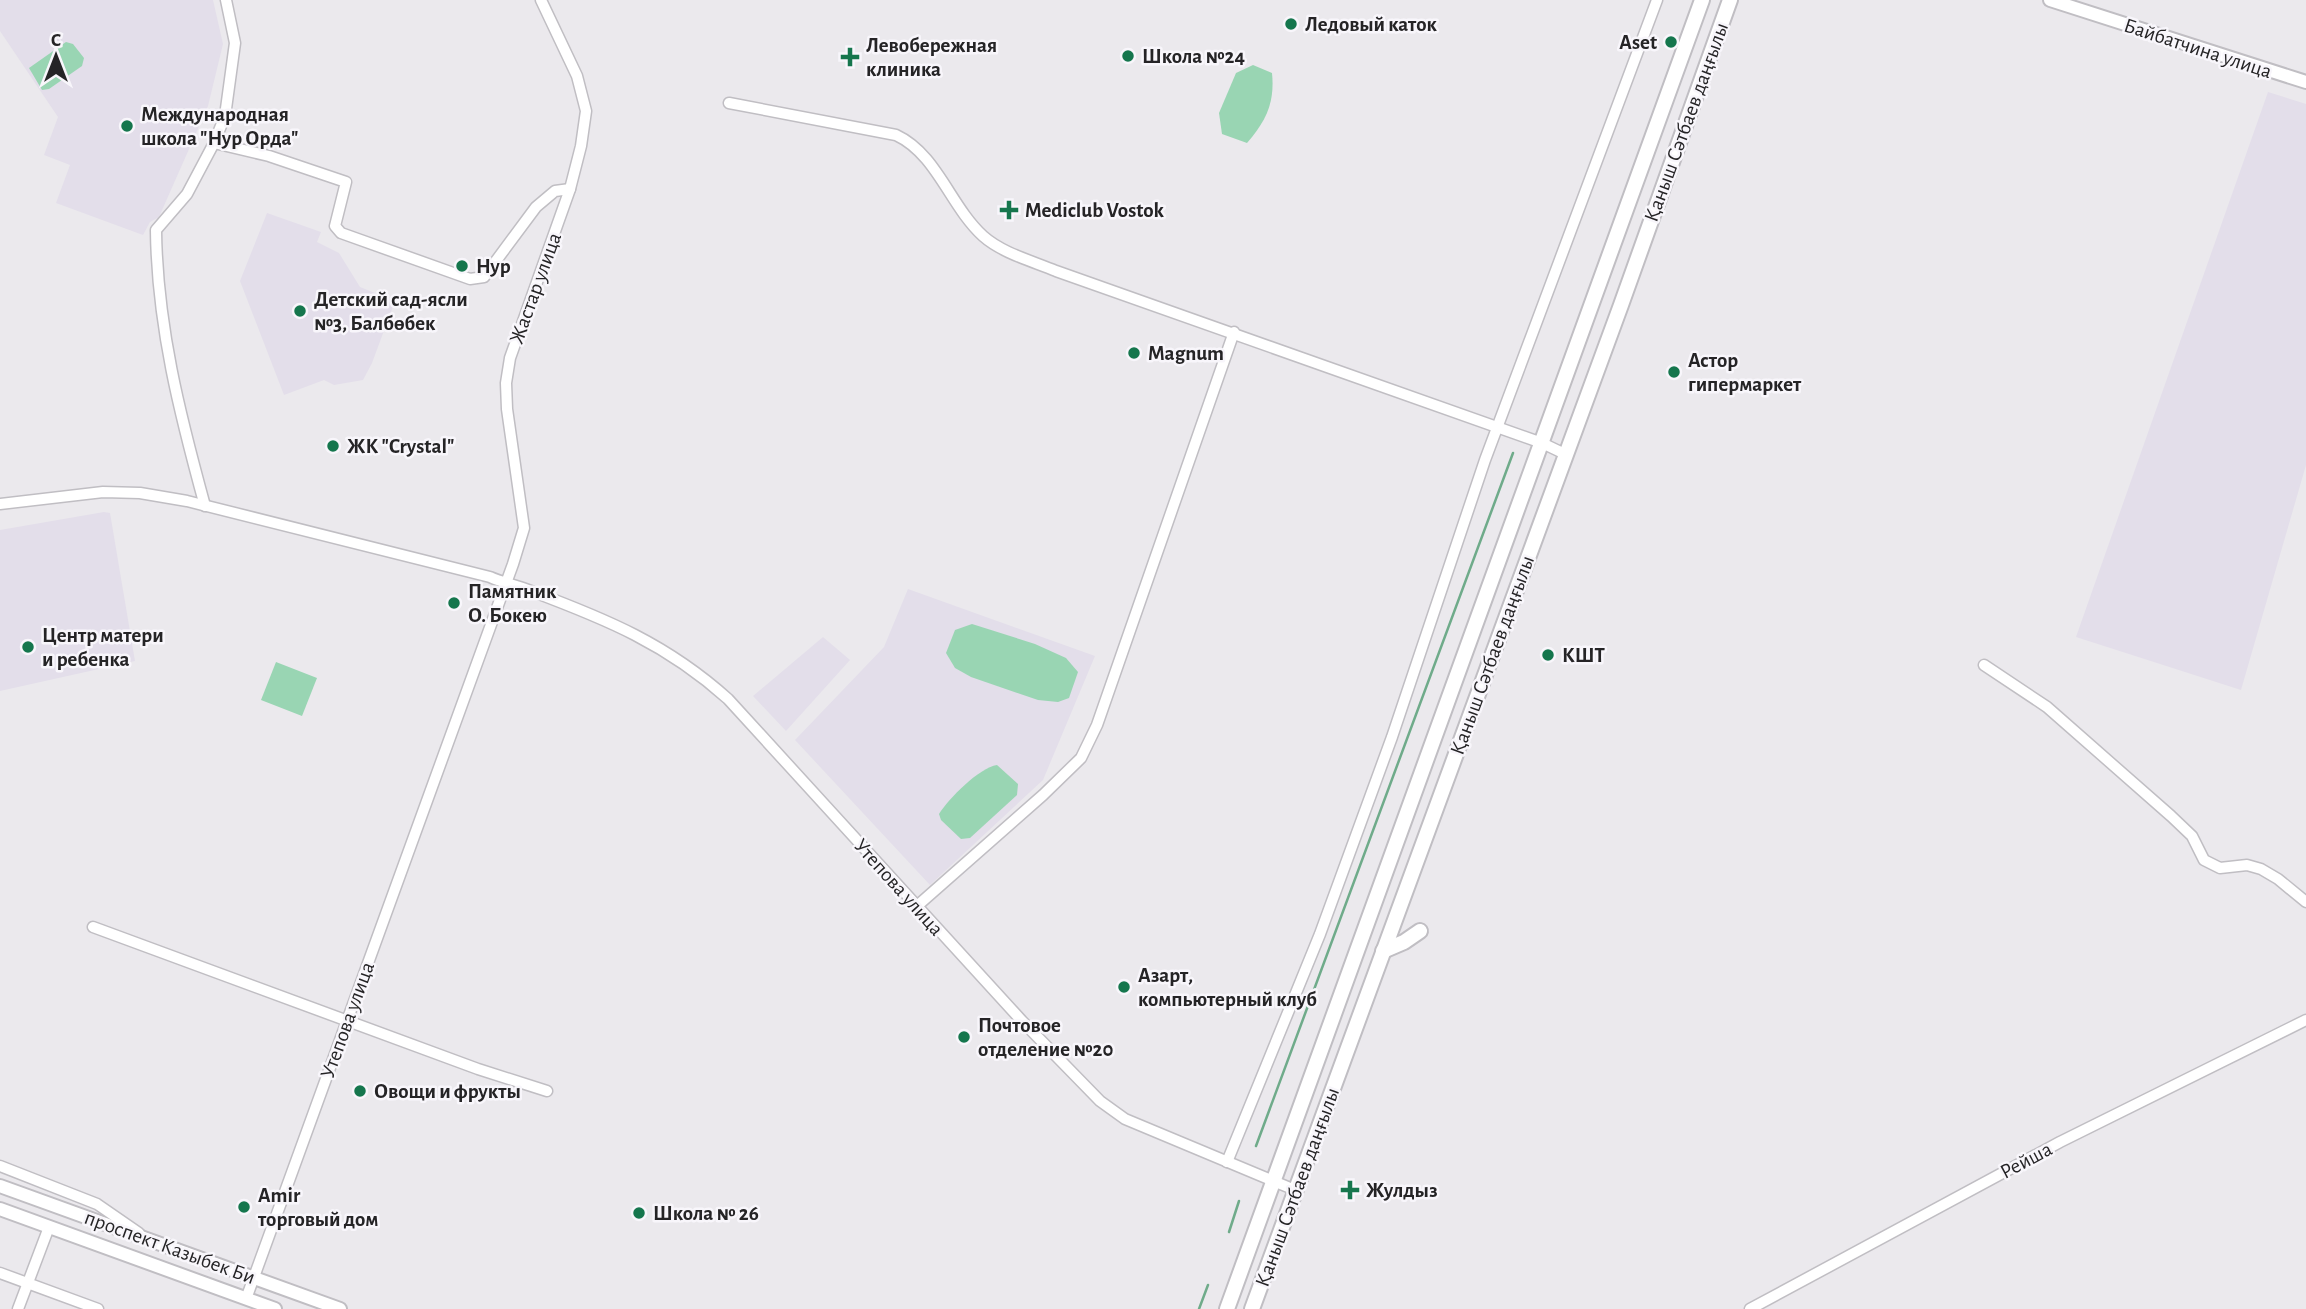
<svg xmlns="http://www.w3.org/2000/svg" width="2306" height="1309" viewBox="0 0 2306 1309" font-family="'Alegreya Sans',sans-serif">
<rect width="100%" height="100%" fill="#ebe9ed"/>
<g fill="#e3deea">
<polygon points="0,0 213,0 223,44 208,106 159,217 150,222 143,235 56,203 70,165 44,155 58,117 0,31"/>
<polygon points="2268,92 2306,104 2306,465 2241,690 2076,637"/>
<polygon points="267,213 321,232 317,242 339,253 360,287 395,301 372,363 363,380 334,385 324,380 284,395 240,281"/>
<polygon points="104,512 110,513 135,661 0,691 0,530"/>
<polygon points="908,589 1095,656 1043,780 930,885 795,740 884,647"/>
<polygon points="823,637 850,660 786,731 753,696"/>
</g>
<g fill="#99d5b3">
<polygon points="66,42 73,44 84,58 82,66 49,89 42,90 29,68"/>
<path d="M1253,65l19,8c3,30 -6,48 -25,70l-25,-9 -3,-21 17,-40z"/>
<polygon points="972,624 1035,644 1066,658 1078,672 1069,698 1058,702 1038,700 971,677 955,668 946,653 955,630"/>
<polygon points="276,662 317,678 302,716 261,700"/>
<path d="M997,765l21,19 -1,11 -47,43 -9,1 -20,-19 -2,-6c10,-16 40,-46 58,-49z"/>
</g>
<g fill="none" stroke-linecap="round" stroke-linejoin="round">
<g stroke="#6fab8a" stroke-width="2.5">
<polyline points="1256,1146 1513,453"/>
<polyline points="1229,1232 1239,1201"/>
<polyline points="1199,1309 1208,1285"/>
</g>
<defs>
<g id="minor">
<path d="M729,103l167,32c41,19 54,71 87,101 19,17 49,25 73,35l486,172 23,11"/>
<polyline points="214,143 269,156 346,182 335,226 341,233 470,279 484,277 536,207 555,191 570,189"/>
<path d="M0,504l103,-12 37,1 47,8 303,76c13,6 27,8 41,14 75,28 136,53 197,108l294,322 78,80 25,18 170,71"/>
<path d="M205,506c-25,-91 -48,-181 -49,-276l31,-36 27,-51 11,-27 10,-73 -9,-43"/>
<polyline points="1984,665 2047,707 2171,816 2192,836 2204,860 2220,868 2247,865 2261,869 2278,879 2306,902"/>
<polyline points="917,906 1043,795 1081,758 1097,725 1234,332"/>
<polyline points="93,927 478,1069 547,1091"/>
<polyline points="1227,1162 1320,934 1392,737 1485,460 1657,0"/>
<polyline points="0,1166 97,1204 139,1233"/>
<polyline points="0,1273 98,1309"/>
<polyline points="246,1299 513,564 524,528 507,409 506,383 510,358 570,189 581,146 586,111 577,76 541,0"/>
<polyline points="18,1309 49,1227"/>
<polyline points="1750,1309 2060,1142 2306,1020"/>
</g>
<g id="tertiary">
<polyline points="2050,0 2306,82"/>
<polyline points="0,1186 340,1309"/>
<polyline points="0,1209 275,1309"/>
</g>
<g id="secondary">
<polyline points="1383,951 1404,942 1420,931"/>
<polyline points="1227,1309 1702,0"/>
<polyline points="1252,1309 1621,305 1730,0"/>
</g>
</defs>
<use href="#minor" stroke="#c0bec3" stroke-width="13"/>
<use href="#tertiary" stroke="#c0bec3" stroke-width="16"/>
<use href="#secondary" stroke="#c0bec3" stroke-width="18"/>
<use href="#minor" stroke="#fff" stroke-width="10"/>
<use href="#tertiary" stroke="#fff" stroke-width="12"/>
<use href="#secondary" stroke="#fff" stroke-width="14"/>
</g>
<g fill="#15764d" stroke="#f8f6fb" stroke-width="2.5">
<circle cx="1291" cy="24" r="7"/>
<circle cx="1671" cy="42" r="7"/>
<circle cx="1128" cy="56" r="7"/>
<path d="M846.5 46.5h7v7h7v7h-7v7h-7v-7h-7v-7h7z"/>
<circle cx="127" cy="126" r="7"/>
<path d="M1005.5 199.5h7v7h7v7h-7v7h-7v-7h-7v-7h7z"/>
<circle cx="462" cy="266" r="7"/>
<circle cx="300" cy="311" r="7"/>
<circle cx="1134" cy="353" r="7"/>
<circle cx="1674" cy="372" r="7"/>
<circle cx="333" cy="446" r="7"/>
<circle cx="454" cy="603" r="7"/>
<circle cx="28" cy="647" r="7"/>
<circle cx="1548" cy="655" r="7"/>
<circle cx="1124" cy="987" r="7"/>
<circle cx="964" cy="1037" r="7"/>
<circle cx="360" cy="1091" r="7"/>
<path d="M1346.5 1179.5h7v7h7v7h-7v7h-7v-7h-7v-7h7z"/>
<circle cx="244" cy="1207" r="7"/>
<circle cx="639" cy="1213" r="7"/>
</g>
<g text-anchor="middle" stroke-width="5" stroke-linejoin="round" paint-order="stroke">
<g font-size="21" font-weight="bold" fill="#252426" stroke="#f8f6fb" text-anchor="start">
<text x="1305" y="31">Ледовый каток</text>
<text x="1657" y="49" text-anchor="end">Aset</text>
<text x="866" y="52">Левобережная<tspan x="866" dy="24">клиника</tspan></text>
<text x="1142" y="63">Школа №24</text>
<text x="141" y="121">Международная<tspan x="141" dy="24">школа "Нур Орда"</tspan></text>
<text x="1025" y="217">Mediclub Vostok</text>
<text x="476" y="273">Нур</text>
<text x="314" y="306">Детский сад-ясли<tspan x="314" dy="24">№3, Балбөбек</tspan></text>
<text x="1148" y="360">Magnum</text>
<text x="1688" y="367">Астор<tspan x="1688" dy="24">гипермаркет</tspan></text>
<text x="347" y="453">ЖК "Crystal"</text>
<text x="468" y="598">Памятник<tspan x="468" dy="24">О. Бокею</tspan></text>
<text x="42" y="642">Центр матери<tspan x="42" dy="24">и ребенка</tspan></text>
<text x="1562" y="662">КШТ</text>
<text x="1138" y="982">Азарт,<tspan x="1138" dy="24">компьютерный клуб</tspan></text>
<text x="978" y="1032">Почтовое<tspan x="978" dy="24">отделение №20</tspan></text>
<text x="374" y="1098">Овощи и фрукты</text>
<text x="1366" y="1197">Жулдыз</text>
<text x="258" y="1202">Amir<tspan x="258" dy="24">торговый дом</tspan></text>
<text x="653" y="1220">Школа № 26</text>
</g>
<g font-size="21" fill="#252426" stroke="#f8f6fb">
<text transform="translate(2198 48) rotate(18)" y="7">Байбатчина улица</text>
<text transform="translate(1686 122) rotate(-70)" y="7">Қаныш Сәтбаев даңғылы</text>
<text transform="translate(535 288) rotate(-70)" y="7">Жастар улица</text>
<text transform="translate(1492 655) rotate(-70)" y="7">Қаныш Сәтбаев даңғылы</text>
<text transform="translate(899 887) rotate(48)" y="7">Утепова улица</text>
<text transform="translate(347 1020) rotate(-70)" y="7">Утепова улица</text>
<text transform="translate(2026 1160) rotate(-28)" y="7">Рейша</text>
<text transform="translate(1297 1187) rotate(-70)" y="7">Қаныш Сәтбаев даңғылы</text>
<text transform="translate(170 1247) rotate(20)" y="7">проспект Казыбек Би</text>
</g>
</g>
<g transform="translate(56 56)" stroke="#f8f6fb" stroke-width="5" paint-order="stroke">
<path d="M0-5L12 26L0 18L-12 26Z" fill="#252426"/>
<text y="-10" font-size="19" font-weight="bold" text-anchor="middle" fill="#252426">С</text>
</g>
</svg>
